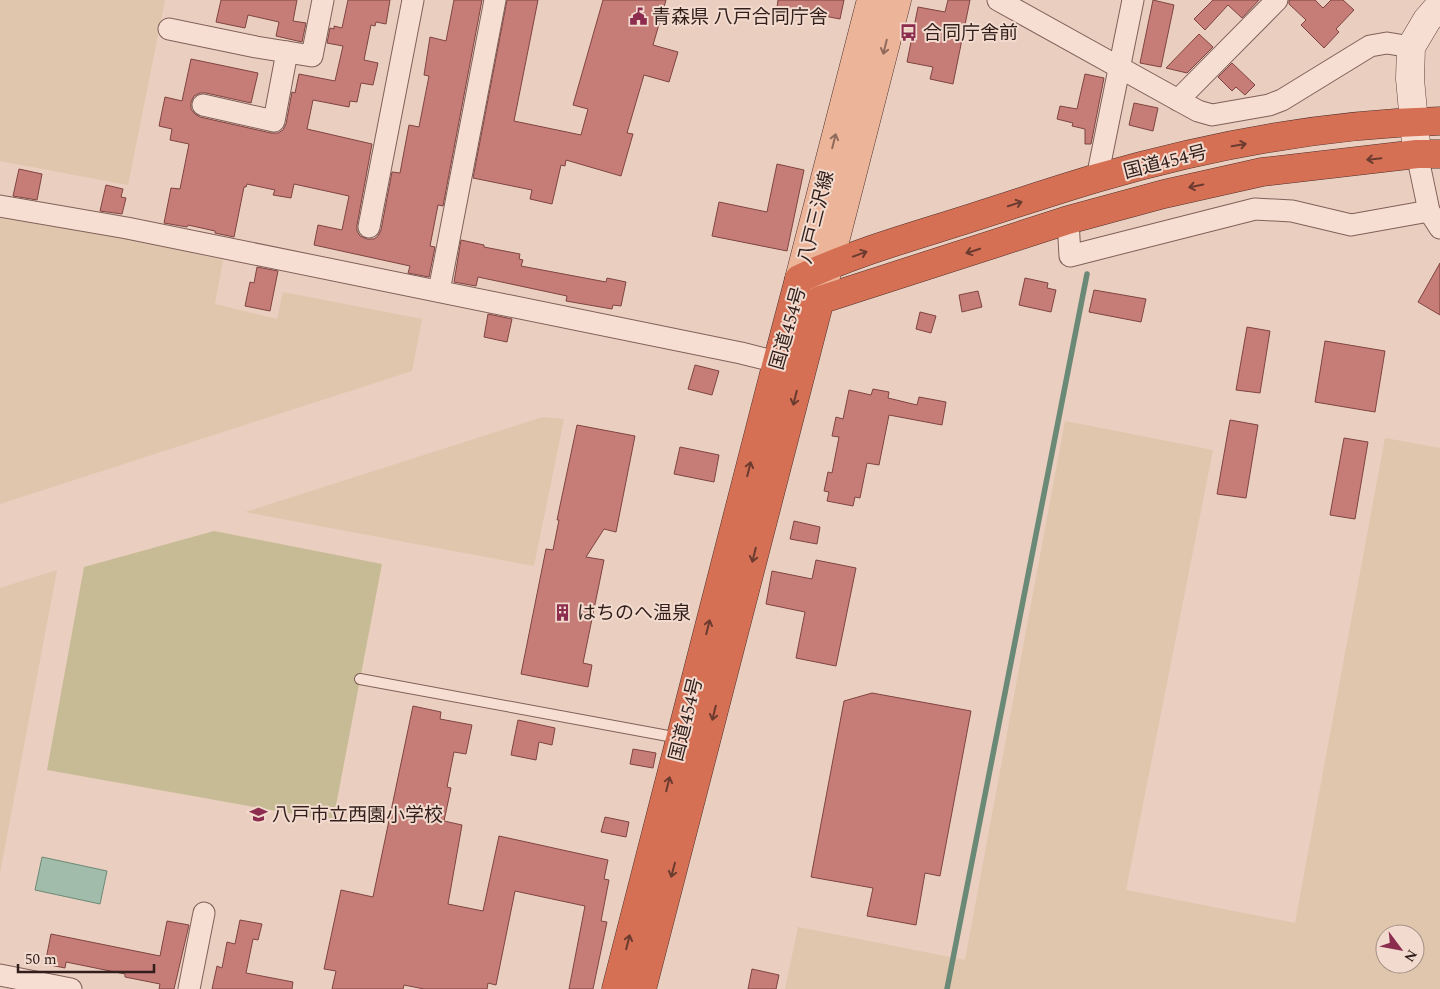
<svg xmlns="http://www.w3.org/2000/svg" width="1440" height="989" viewBox="0 0 1440 989" font-family="Spectral,'Noto Sans JP',serif">
<rect width="100%" height="100%" fill="#eacebf"/>
<g fill="#dfc6ad" fill-rule="evenodd">
<polygon points="0,0 165,0 128,185 0,161"/>
<polygon points="0,215 118,237 223,260 215,304 277,319 283,292 422,319 412,371 0,504"/>
<polygon points="543,417 564,419 534,566 245,512"/>
<path d="M1065,421l148,29 -87,440 169,33 90,-485 55,10v541h-655l13,-62 167,33zM1385,934h30v30h-30z"/>
<polygon points="57,570 0,873 0,588"/>
</g>
<polygon fill="#c7bb95" points="214,531 382,564 333,821 47,770 84,567"/>
<polygon fill="#a2bcab" stroke="#6a8977" points="42,857 107,871 100,904 35,890"/>
<g fill="none" stroke-linecap="round" stroke-linejoin="round">
<polyline stroke="#6a8977" stroke-width="5.5" points="947,989 1087,274"/>
</g>
<g fill="#c67d78" stroke="#7f4441">
<polygon points="221,0 297,0 293,21 306,23 302,42 276,36 279,22 248,15 245,28 216,22"/>
<polygon points="348,0 390,0 386,24 376,22 375,26 371,25 364,60 378,63 373,85 361,83 357,102 350,101 349,107 313,100 307,129 372,144 357,225 357,231 360,236 367,239 374,239 378,236 381,230 392,172 400,173 409,125 419,127 429,76 424,75 430,37 446,41 454,0 482,0 443,206 438,205 430,246 435,247 429,277 408,273 410,266 314,245 318,225 342,230 349,196 294,184 291,198 273,195 275,190 247,184 246,187 244,187 234,237 215,233 215,231 188,225 187,227 164,223 171,188 180,189 189,144 170,140 172,129 159,126 165,97 182,101 191,59 258,73 251,103 206,93 200,93 194,96 191,102 191,109 195,114 200,117 271,133 278,133 283,130 286,124 292,92 295,93 299,74 335,81 343,46 327,43 330,28 334,29 334,26 342,28"/>
<polygon points="507,0 538,0 514,121 581,135 588,109 573,105 603,0 666,0 653,45 678,52 669,82 644,75 627,133 633,134 621,176 566,160 565,166 561,165 552,204 530,199 532,190 473,178"/>
<polygon points="778,0 844,0 840,19 777,7"/>
<polygon points="948,0 970,0 953,84 930,79 933,67 907,62 918,7 945,12"/>
<polygon points="1153,0 1174,5 1161,67 1140,63"/>
<polygon points="1213,0 1259,0 1242,18 1228,5 1205,30 1194,19"/>
<polygon points="1289,0 1315,0 1323,8 1331,0 1343,0 1354,10 1336,29 1339,32 1324,48 1301,25 1306,20 1289,4"/>
<polygon points="1199,34 1213,47 1187,73 1166,68"/>
<polygon points="1232,63 1255,85 1245,95 1236,87 1232,91 1218,77"/>
<polygon points="1085,74 1104,78 1091,144 1085,144 1085,129 1072,126 1073,123 1057,119 1060,106 1077,109"/>
<polygon points="1134,103 1158,108 1153,131 1129,125"/>
<polygon points="777,164 804,170 787,251 712,236 719,202 767,212"/>
<polygon points="19,169 42,174 37,200 13,196"/>
<polygon points="106,185 123,189 121,197 126,198 122,214 100,211"/>
<polygon points="461,240 484,245 484,247 520,254 519,259 523,260 521,266 606,282 607,278 626,282 621,306 613,305 612,309 566,301 567,296 478,277 476,286 454,282"/>
<polygon points="1440,263 1440,315 1418,302"/>
<polygon points="257,267 278,271 270,311 245,306 250,282 254,283"/>
<polygon points="1025,278 1048,283 1047,288 1056,290 1051,312 1019,305"/>
<polygon points="1094,290 1146,299 1141,322 1089,312"/>
<polygon points="978,291 982,307 962,312 959,295"/>
<polygon points="920,312 936,316 931,333 916,329"/>
<polygon points="488,314 512,319 507,342 484,337"/>
<polygon points="1247,327 1270,331 1260,393 1236,390"/>
<polygon points="1325,341 1385,351 1375,412 1315,402"/>
<polygon points="695,365 719,371 712,395 688,389"/>
<polygon points="873,389 889,392 888,398 917,405 919,397 946,402 942,425 889,415 879,465 867,463 860,498 855,497 853,506 827,501 829,492 824,491 828,472 832,473 839,437 832,436 836,417 843,419 849,390 871,395"/>
<polygon points="1230,420 1258,425 1246,498 1217,494"/>
<polygon points="577,425 635,436 616,532 604,529 586,557 604,560 583,663 592,665 588,687 521,674 546,549 553,550 559,520 557,520"/>
<polygon points="1344,438 1368,442 1355,519 1330,515"/>
<polygon points="680,447 719,455 714,482 674,474"/>
<polygon points="794,521 820,527 817,544 790,539"/>
<polygon points="816,560 856,568 836,666 796,658 805,612 766,604 772,571 812,579"/>
<polygon points="872,693 971,711 940,876 925,873 916,925 867,916 873,888 811,877 844,701"/>
<polygon points="413,706 441,712 440,719 472,725 466,754 454,752 447,787 451,788 444,821 462,825 448,904 483,911 499,836 608,860 604,879 609,880 601,921 607,922 593,989 569,989 585,906 515,891 496,985 488,983 487,989 424,989 404,985 403,989 332,989 336,971 324,969 341,890 373,897"/>
<polygon points="518,720 555,728 552,745 539,742 536,760 511,755"/>
<polygon points="633,749 656,753 653,768 630,764"/>
<polygon points="605,817 629,822 626,837 601,832"/>
<polygon points="240,920 262,924 258,940 253,939 246,973 293,982 292,989 212,989 217,966 222,968 227,942 235,944"/>
<polygon points="167,921 189,925 174,989 159,989 160,984 125,977 125,974 66,962 65,968 45,964 51,934 160,956"/>
<polygon points="752,969 779,975 776,989 748,989"/>
</g>
<g fill="none" stroke-linecap="round" stroke-linejoin="round">
<defs>
<polyline id="lane" points="360,679 679,738"/>
<g id="street">
<polyline points="998,0 1178,100 1198,111 1212,115 1269,105 1282,100 1370,46 1387,43 1411,47"/>
<polyline points="169,29 256,47 312,56 323,0"/>
<polyline points="1178,100 1277,0"/>
<polyline points="203,105 274,121 287,52"/>
<polyline points="1417,154 1429,211 1440,228"/>
<polyline points="1097,178 1133,0"/>
<polyline points="0,206 127,228 741,353 793,366"/>
<polyline points="1068,220 1070,256 1255,209 1292,211 1351,225 1429,211"/>
<polyline points="369,227 413,0"/>
<polyline points="439,291 495,0"/>
<polyline points="0,975 71,989"/>
<polyline points="189,989 204,913"/>
</g>
<polyline id="secondary" points="1417,154 1410,79 1411,47 1427,20 1440,5"/>
<g id="primary">
<polyline points="824,284 897,0"/>
<polyline points="813,294 799,279 871,0"/>
</g>
<g id="highway">
<path d="M616,989l161,-627 22,-83c56,-27 116,-43 175,-62 41,-13 82,-27 123,-39 110,-32 228,-54 343,-57"/>
<polyline points="642,989 820,300 1068,220 1164,194 1262,172 1417,154 1440,154"/>
</g>
</defs>
<use href="#lane" stroke="#816059" stroke-width="12"/>
<use href="#street" stroke="#816059" stroke-width="23"/>
<use href="#secondary" stroke="#63423c" stroke-width="29"/>
<use href="#primary" stroke="#4f312d" stroke-width="29"/>
<use href="#highway" stroke="#4f312d" stroke-width="29"/>
<use href="#lane" stroke="#f6ded2" stroke-width="10"/>
<use href="#street" stroke="#f6ded2" stroke-width="21"/>
<use href="#secondary" stroke="#f6ded2" stroke-width="28"/>
<use href="#primary" stroke="#ecb599" stroke-width="28"/>
<use href="#highway" stroke="#d57054" stroke-width="28"/>
</g>
<defs><path id="oneway-shaft" d="M-6 0H5M1.5-3L5.5 0L1.5 3" fill="none" stroke-width="1.6" stroke-linecap="round" stroke-linejoin="round" transform="scale(1.25)"/></defs>
<g stroke="#8f6a5a">
<use href="#oneway-shaft" transform="translate(885 47) rotate(104)"/>
<use href="#oneway-shaft" transform="translate(834 141) rotate(-76)"/>
</g>
<g stroke="#6b3b30">
<use href="#oneway-shaft" transform="translate(1239 145) rotate(-10)"/>
<use href="#oneway-shaft" transform="translate(1374 159) rotate(174)"/>
<use href="#oneway-shaft" transform="translate(1196 186) rotate(168)"/>
<use href="#oneway-shaft" transform="translate(1015 204) rotate(-18)"/>
<use href="#oneway-shaft" transform="translate(973 251) rotate(162)"/>
<use href="#oneway-shaft" transform="translate(860 254) rotate(-20)"/>
<use href="#oneway-shaft" transform="translate(795 398) rotate(104)"/>
<use href="#oneway-shaft" transform="translate(749 469) rotate(-76)"/>
<use href="#oneway-shaft" transform="translate(754 555) rotate(104)"/>
<use href="#oneway-shaft" transform="translate(708 627) rotate(-76)"/>
<use href="#oneway-shaft" transform="translate(714 713) rotate(104)"/>
<use href="#oneway-shaft" transform="translate(668 784) rotate(-76)"/>
<use href="#oneway-shaft" transform="translate(673 870) rotate(105)"/>
<use href="#oneway-shaft" transform="translate(628 942) rotate(-76)"/>
</g>
<defs>
<symbol id="civic-bare" viewBox="-9 -9 18 18"><path d="M-.6-6.5H3V-4.5H.6V-3L4-1V1h2V6H-6V1h2V-1L-.6-3ZM-1.2 2.5V6h2.4V2.5Z" fill="#8c2d4f" stroke="#f2dbce" stroke-width="2.5" paint-order="stroke"/></symbol>
<symbol id="bus-bare" viewBox="-9 -9 18 18"><path d="M-5-6H5V4H4V6H2V4H-2V6H-4V4H-5ZM-3.5-4V0h7V-4ZM-3.5 1.2v1.5H-2V1.2ZM2 1.2v1.5H3.5V1.2Z" fill="#8c2d4f" stroke="#f2dbce" stroke-width="2.5" paint-order="stroke"/></symbol>
<symbol id="building-bare" viewBox="-9 -9 18 18"><path d="M-4-6H4V6H1V3H-1V6H-4ZM-2.5-4.3h1.7v1.8h-1.7ZM.8-4.3h1.7v1.8H.8ZM-2.5-1h1.7V.8h-1.7ZM.8-1h1.7V.8H.8Z" fill="#8c2d4f" stroke="#f2dbce" stroke-width="2.5" paint-order="stroke"/></symbol>
<symbol id="school-bare" viewBox="-9 -9 18 18"><path d="M0-5L7-2L0 1L-7-2ZM-4 1L0 2.5L4 1V4Q0 6-4 4Z" fill="#8c2d4f" stroke="#f2dbce" stroke-width="2.5" paint-order="stroke"/></symbol>
</defs>
<g fill-rule="evenodd">
<use href="#civic-bare" x="626" y="4" width="25" height="25"/>
<use href="#bus-bare" x="896" y="20" width="25" height="25"/>
<use href="#building-bare" x="550" y="600" width="25" height="25"/>
<use href="#school-bare" x="246" y="802" width="25" height="25"/>
</g>
<g text-anchor="middle" stroke-width="4" stroke-linejoin="round" paint-order="stroke">
<g font-size="19" fill="#321f1c" stroke="#f2dbce" text-anchor="start">
<text x="652" y="23">青森県 八戸合同庁舎</text>
<text x="923" y="39">合同庁舎前</text>
<text x="577" y="619">はちのへ温泉</text>
<text x="272" y="821">八戸市立西園小学校</text>
</g>
<g font-size="19" fill="#321f1c" stroke="#f2dbce">
<text transform="translate(1165 161) rotate(-14)" y="7">国道454号</text>
<text transform="translate(815 217) rotate(-76)" y="7">八戸三沢線</text>
<text transform="translate(787 328) rotate(-74)" y="7">国道454号</text>
<text transform="translate(685 719) rotate(-76)" y="7">国道454号</text>
</g>
</g>
<g transform="translate(1400 949) rotate(122)"><circle r="24" fill="#f2dbce" stroke="#a59087"/>
<path d="M0-4L9 19L0 12L-9 19Z" fill="#8c2d4f"/>
<text y="-8" font-size="14" font-weight="bold" text-anchor="middle" fill="#321f1c">N</text>
</g>
<path d="M18 964v8h136v-8" fill="none" stroke="#321f1c" stroke-width="2.5"/>
<text x="25" y="964" font-size="15" fill="#321f1c" stroke="#f2dbce" stroke-width="4" paint-order="stroke">50 m</text>
</svg>
